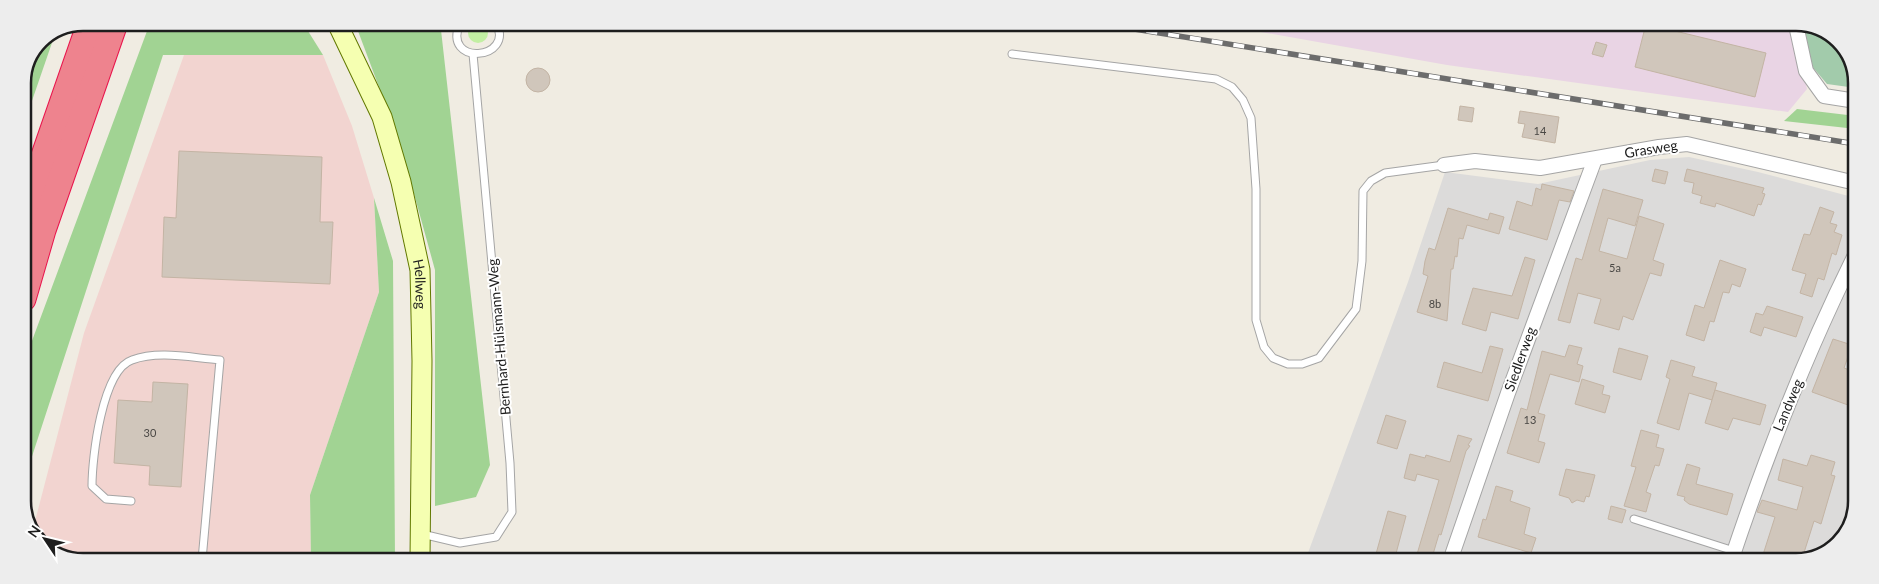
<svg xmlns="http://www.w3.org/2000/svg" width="1879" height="584" viewBox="0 0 1879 584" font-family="Lato,sans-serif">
<rect width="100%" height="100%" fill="#f0ece2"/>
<polygon fill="#dcdbda" points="1689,157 1758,172 1856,198 1854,517 1833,549 1796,561 1305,561 1408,282 1445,172 1538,184 1650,160"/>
<polygon fill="#f2d4d0" points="184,55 323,55 352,126 374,198 379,292 310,495 311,560 67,559 37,541 33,529 84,333"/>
<polygon fill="#e9d4e4" points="1216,24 1793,25 1807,89 1788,112 1447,65"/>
<circle fill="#c2efa3" cx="478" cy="33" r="10"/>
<g fill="#a1d393">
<polygon points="150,23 303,23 323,55 163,55 23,484 23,365"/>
<polygon points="355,23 445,23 441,30 490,465 476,497 435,506 435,270 400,143"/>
<polygon points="55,34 24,124 23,129 23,83 41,40"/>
<polygon points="1797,109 1856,116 1856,129 1784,121"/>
<polygon points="374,198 393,261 395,560 311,560 310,495 379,292"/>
<polygon points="444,554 686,557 686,560 444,560"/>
</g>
<polygon fill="#a2cbab" points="1793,25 1812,25 1844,46 1856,79 1856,88 1827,84 1799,51"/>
<g fill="#d0c6bb" stroke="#c3b4a4">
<polygon points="1646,24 1766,53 1755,97 1635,67"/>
<polygon points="1596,42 1607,45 1603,57 1592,54"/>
<circle cx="538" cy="80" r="12"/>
<polygon points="1460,106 1474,108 1472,122 1458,120"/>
<polygon points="1520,111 1559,117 1555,143 1522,137 1525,124 1518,123"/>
<polygon points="179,151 322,157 320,222 333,222 330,284 162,277 164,217 176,218"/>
<polygon points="1655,169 1668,172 1665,184 1652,181"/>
<polygon points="1687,169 1764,188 1762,193 1765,194 1761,205 1758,204 1754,216 1716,203 1715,207 1700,203 1702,196 1692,193 1694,183 1684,181"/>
<polygon points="1542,184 1574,191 1570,202 1559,200 1547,240 1509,229 1517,201 1532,206 1536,188 1541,190"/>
<polygon points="1603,189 1643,200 1635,226 1608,218 1599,251 1627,259 1639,216 1664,224 1653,260 1664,264 1661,276 1650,273 1633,320 1623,316 1619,330 1594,323 1601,299 1578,293 1570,323 1558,320 1576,258 1582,260"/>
<polygon points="1820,207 1834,212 1830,223 1837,225 1834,232 1842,235 1836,255 1832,253 1824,280 1818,278 1812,297 1800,293 1806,274 1792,270 1804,234 1810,235"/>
<polygon points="1448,208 1488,220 1490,213 1504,217 1499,234 1467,225 1463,239 1459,238 1457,257 1455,256 1453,269 1451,269 1447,321 1417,312 1428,276 1423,274 1425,261 1429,248 1435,250"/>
<polygon points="1525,257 1535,260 1518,319 1491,312 1486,331 1462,324 1473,288 1512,296"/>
<polygon points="1720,260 1746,269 1740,287 1732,284 1729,293 1723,292 1714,322 1710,321 1704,341 1686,335 1695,305 1704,308"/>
<polygon points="1767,306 1803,317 1796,337 1764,327 1761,336 1750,332 1756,313 1763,315"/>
<polygon points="1833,339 1852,345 1844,368 1855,372 1855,383 1848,405 1812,392"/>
<polygon points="1569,345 1582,348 1577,364 1583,366 1579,382 1550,374 1538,413 1545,415 1538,441 1545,443 1539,463 1507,453 1521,408 1527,410 1542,351 1565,357"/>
<polygon points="1490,346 1503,349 1488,401 1437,387 1444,362 1482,373"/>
<polygon points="1619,348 1648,356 1641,380 1613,372"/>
<polygon points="1671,360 1695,367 1692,376 1717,383 1712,400 1689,393 1679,430 1657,423 1670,379 1666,377"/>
<polygon points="1582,379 1604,386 1602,394 1610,396 1605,413 1575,404"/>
<polygon points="153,382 188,384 181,487 149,485 150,466 114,463 118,400 152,402"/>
<polygon points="1715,390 1766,405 1760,425 1733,418 1728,430 1705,423"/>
<polygon points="1386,415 1406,421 1397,449 1377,443"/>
<polygon points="1641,430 1659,435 1656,447 1664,449 1659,466 1655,465 1646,492 1651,494 1646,512 1624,506 1636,467 1631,466"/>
<polygon points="1458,435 1472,439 1468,445 1470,446 1466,451 1441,535 1439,534 1431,561 1415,561 1439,480 1417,474 1415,481 1404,478 1410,454 1425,458 1426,455 1450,462"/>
<polygon points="1811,455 1835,462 1831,475 1835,476 1821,524 1814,521 1802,559 1796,562 1761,561 1775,517 1757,512 1762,500 1797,510 1803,487 1778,480 1783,459 1807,466"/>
<polygon points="1687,464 1700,468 1696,484 1733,494 1727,515 1689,504 1684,500 1685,497 1677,495"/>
<polygon points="1566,469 1595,475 1589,497 1586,496 1584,502 1577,500 1572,503 1569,498 1559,495"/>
<polygon points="1496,486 1513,491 1510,501 1530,508 1524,534 1536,538 1531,553 1478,537 1483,519 1486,520"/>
<polygon points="1611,506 1626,510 1622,523 1608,519"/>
<polygon points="1388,511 1406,516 1394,561 1374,561"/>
</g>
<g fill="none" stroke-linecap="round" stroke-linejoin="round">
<defs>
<g id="lane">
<path d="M460,23c-19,44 56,37 36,0"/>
<polyline points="1012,54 1216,79 1232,87 1243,100 1251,118 1256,189 1256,320 1264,347 1273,358 1288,364 1302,364 1319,358 1356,309 1362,261 1363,191 1371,181 1385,173 1444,165"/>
<path d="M131,501l-25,-2 -14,-13c0,-28 10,-116 40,-126 27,-10 60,-2 88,0l-18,200"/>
<polyline points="1634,519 1734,551"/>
<polyline points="422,534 460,543 496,537 512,512 510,463 473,54"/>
</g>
<g id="street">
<polyline points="1796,25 1806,71 1824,96 1856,101"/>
<polyline points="1444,165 1475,161 1540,168 1659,147 1687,144 1856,183"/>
<polyline points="1450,561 1508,393 1595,159"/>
<path d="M1731,561c35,-105 75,-208 125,-308"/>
</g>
<g id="secondary">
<path id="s1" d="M337,23l45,94 19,65 19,88 2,91 -2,199"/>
</g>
<g id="highway">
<polyline points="23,216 90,23"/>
<polyline points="23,299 43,230 115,23"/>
</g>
</defs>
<use href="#lane" stroke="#a5a5a5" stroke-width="9"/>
<use href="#street" stroke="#a5a5a5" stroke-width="16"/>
<use href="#secondary" stroke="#627900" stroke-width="21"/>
<use href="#highway" stroke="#e9144c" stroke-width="27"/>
<use href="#lane" stroke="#fff" stroke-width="7"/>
<use href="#street" stroke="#fff" stroke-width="14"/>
<use href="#secondary" stroke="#f5ffb1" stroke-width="19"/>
<use href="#highway" stroke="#ee838e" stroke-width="25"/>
<defs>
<polyline id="rail" points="1103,24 1856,144"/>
</defs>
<use href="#rail" stroke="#6c6c6c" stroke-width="5.5"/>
<use href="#rail" stroke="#fff" stroke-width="4" stroke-dasharray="11" stroke-linecap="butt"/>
</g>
<g text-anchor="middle" stroke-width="4" stroke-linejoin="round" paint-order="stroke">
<g font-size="11" fill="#4a4845">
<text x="1540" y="135">14</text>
<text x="1615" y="272">5a</text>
<text x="1435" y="308">8b</text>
<text x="1530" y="424">13</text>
<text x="150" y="437">30</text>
</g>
<g font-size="14" fill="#1e1e1e" stroke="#fff">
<text transform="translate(1651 149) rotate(-9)" y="5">Grasweg</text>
<text dy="5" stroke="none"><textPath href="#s1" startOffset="276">Hellweg</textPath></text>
<text transform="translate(499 337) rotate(-95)" y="5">Bernhard-Hülsmann-Weg</text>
<text transform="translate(1520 359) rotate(-70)" y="5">Siedlerweg</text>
<text transform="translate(1788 405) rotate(-67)" y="5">Landweg</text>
</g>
</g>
<path d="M0 0H1879V584H0ZM83 31H1796A52 52 0 0 1 1848 83V501A52 52 0 0 1 1796 553H83A52 52 0 0 1 31 501V83A52 52 0 0 1 83 31Z" fill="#ededed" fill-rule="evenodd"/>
<path fill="none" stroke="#1e1e1e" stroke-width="2.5" d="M83 31H1796A52 52 0 0 1 1848 83V501A52 52 0 0 1 1796 553H83A52 52 0 0 1 31 501V83A52 52 0 0 1 83 31Z"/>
<g transform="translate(45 539) rotate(305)" stroke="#ffffff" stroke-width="4" paint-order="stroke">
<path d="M0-4L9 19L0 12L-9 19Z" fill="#1e1e1e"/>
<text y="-8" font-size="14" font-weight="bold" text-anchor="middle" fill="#1e1e1e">N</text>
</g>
</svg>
